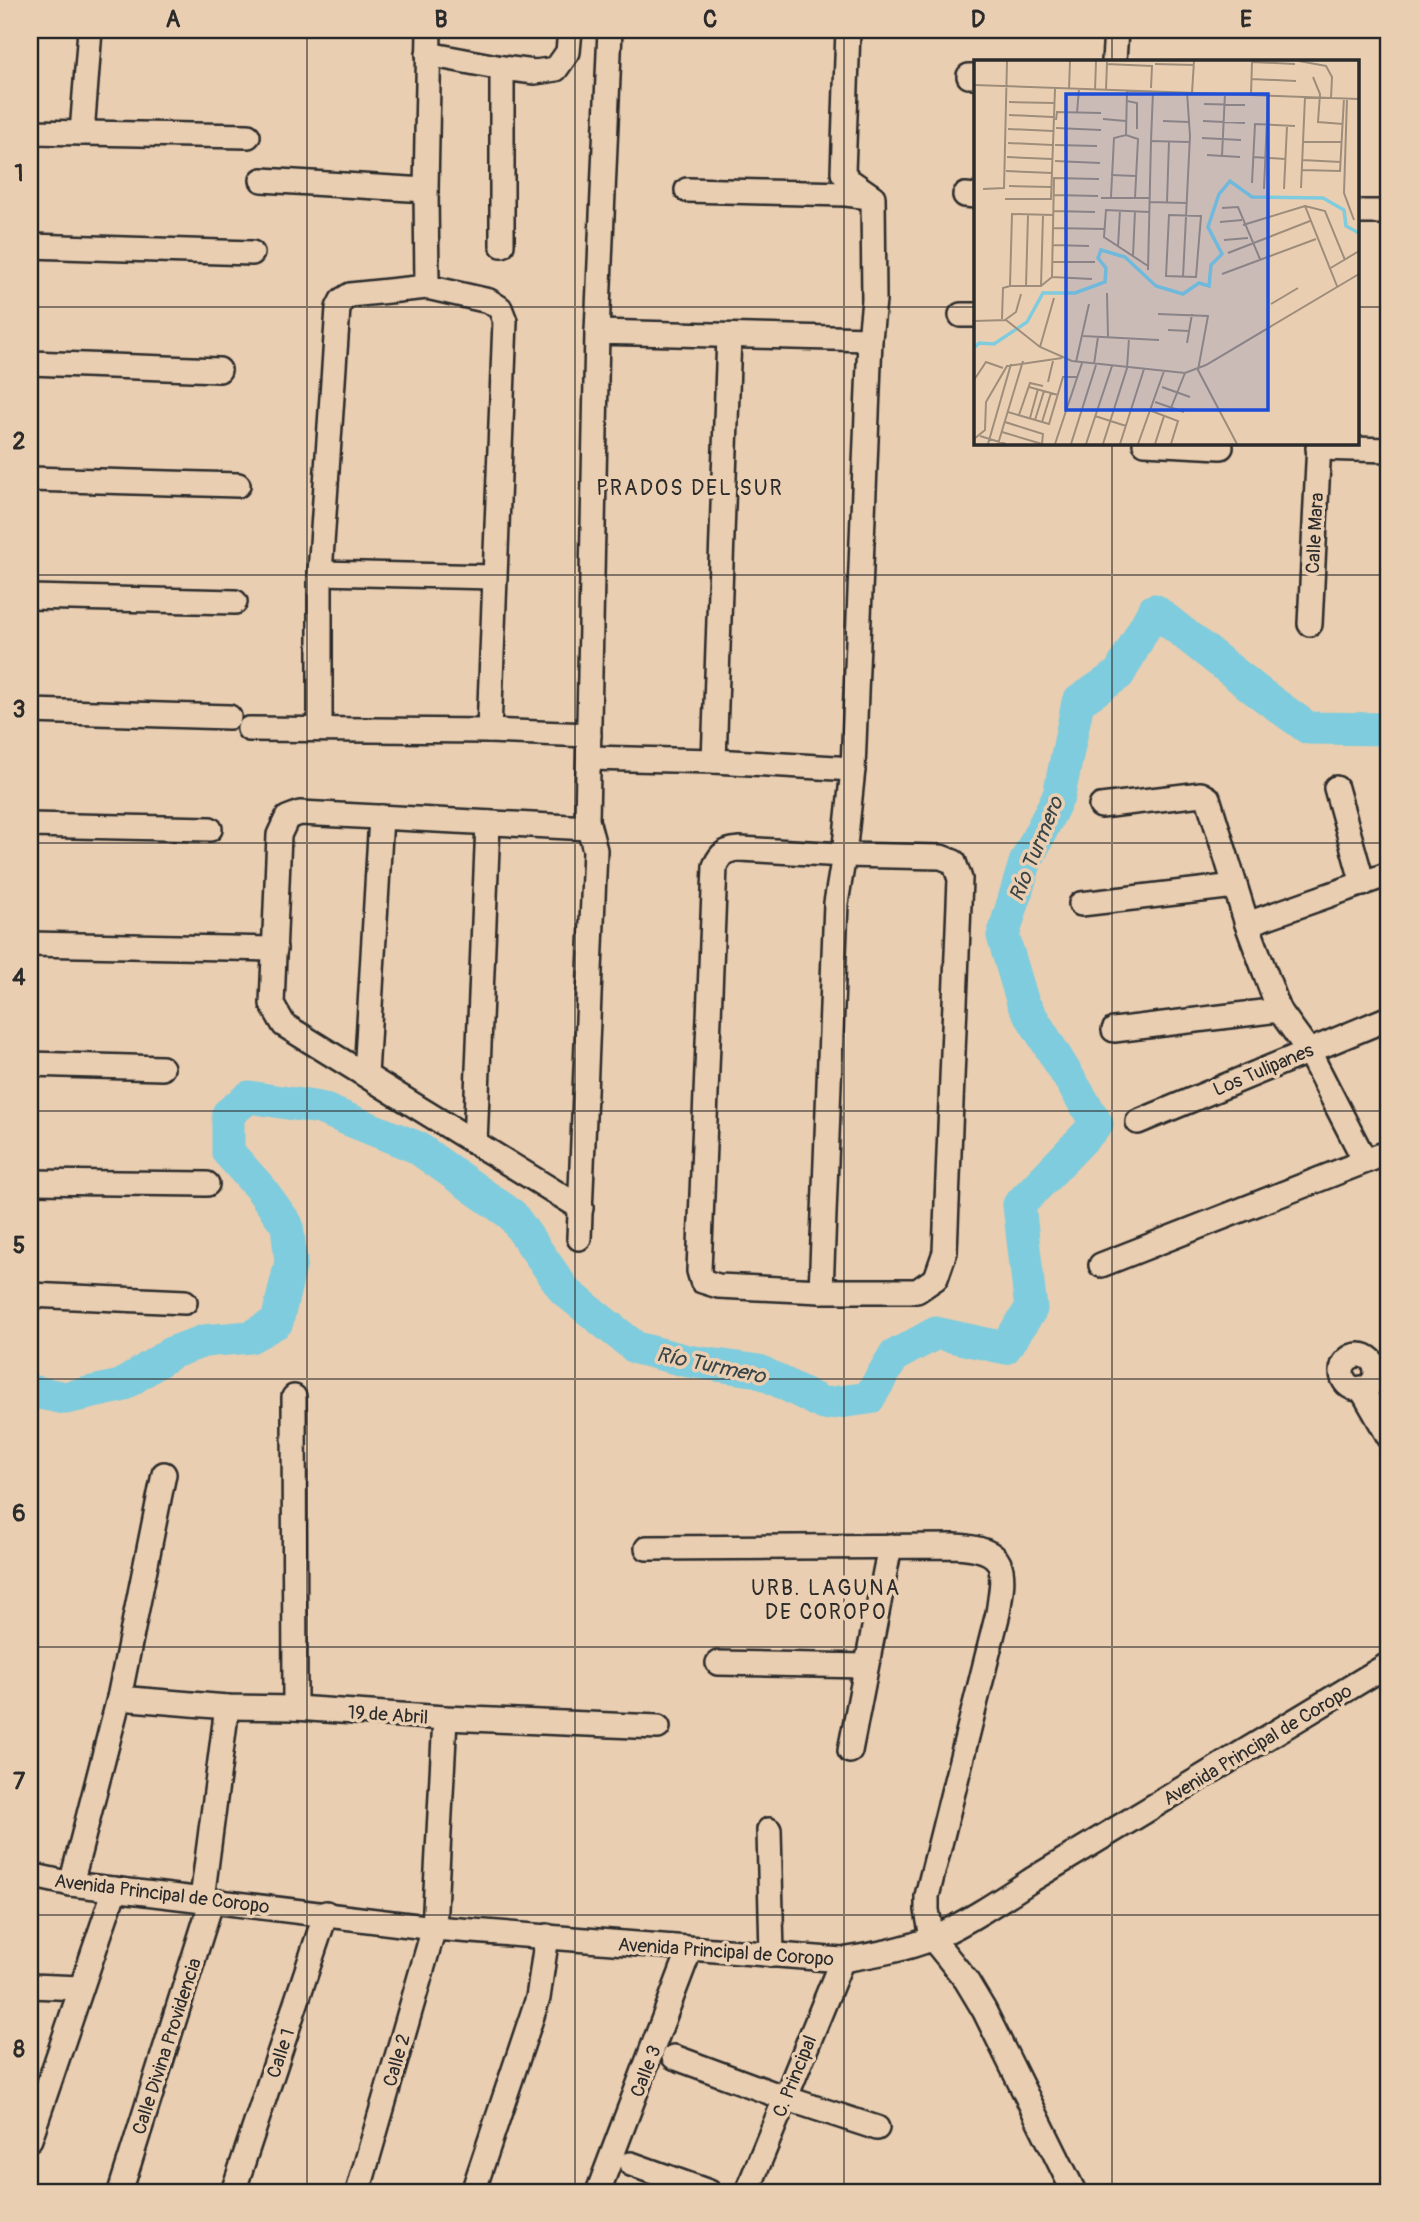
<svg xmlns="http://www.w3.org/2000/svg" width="1419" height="2222" viewBox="0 0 1419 2222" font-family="Pangolin,sans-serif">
<rect width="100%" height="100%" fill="#eaceb1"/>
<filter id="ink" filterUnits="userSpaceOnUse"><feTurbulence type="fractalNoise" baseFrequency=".0143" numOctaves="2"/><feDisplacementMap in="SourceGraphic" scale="14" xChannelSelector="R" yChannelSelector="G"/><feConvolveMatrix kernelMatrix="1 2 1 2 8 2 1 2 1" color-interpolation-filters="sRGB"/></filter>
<g filter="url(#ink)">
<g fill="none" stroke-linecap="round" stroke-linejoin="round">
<polyline stroke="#7eccdd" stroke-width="33" points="30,1391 65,1398 121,1386 171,1353 204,1341 250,1337 277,1322 291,1262 287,1225 261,1189 228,1152 228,1114 249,1097 320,1108 416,1147 512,1215 565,1291 636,1348 688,1361 759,1371 824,1404 869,1398 894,1356 936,1333 1005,1348 1031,1309 1019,1205 1097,1124 1023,1003 1003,936 1025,863 1059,795 1078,702 1119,674 1154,610 1257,691 1308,728 1389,729"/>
<defs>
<g id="minor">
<polyline points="428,54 502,68 502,245"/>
<polyline points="1114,61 1116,30"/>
<polyline points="502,68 535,72 556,69 568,52 570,30"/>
<polyline points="969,76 976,76"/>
<polyline points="30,132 248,136"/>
<polyline points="82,133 90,30"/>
<polyline points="262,180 426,190"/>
<polyline points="687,190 846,194 870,197"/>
<polyline points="965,195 976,196"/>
<polyline points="1358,212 1389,212"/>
<polyline points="30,246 252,253"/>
<polyline points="427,287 426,190 429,30"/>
<polyline points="961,315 976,315"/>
<polyline points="597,332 610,30"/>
<polyline points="30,363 219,370"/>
<polyline points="1145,443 1221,447"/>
<polyline points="1318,448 1389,450"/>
<polyline points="30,479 238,485"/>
<polyline points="320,573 494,577"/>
<polyline points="30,597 235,602"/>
<polyline points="1310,624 1319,443"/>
<polyline points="30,711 229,717"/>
<polyline points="320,728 320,573 338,308 342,300 350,295 427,287 489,301 500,308 505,321 489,731"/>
<polyline points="249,729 489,731 589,735"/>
<polyline points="589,758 714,761 853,769"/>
<polyline points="714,761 729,336"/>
<polyline points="1336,788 1363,884"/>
<polyline points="1101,806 1201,794 1208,798 1247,924 1279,1010 1308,1050 1365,1161"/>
<polyline points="30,825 210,829"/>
<path d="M740,849l104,6 97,2 13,5 6,17 -15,373 -9,26 -19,13h-96l-103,-5 -16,-5 -3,-10 16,-405c6,-13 11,-16 25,-17z"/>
<polyline points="1081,904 1235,886"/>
<polyline points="1247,924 1389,874"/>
<polyline points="30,944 275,949"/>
<polyline points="1114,1030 1279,1010"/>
<polyline points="30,1064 162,1068"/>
<polyline points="366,1075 381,817"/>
<polyline points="1138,1122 1389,1018"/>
<polyline points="475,1143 488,823"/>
<polyline points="30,1182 207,1184"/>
<polyline points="581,1208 284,1025 272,1004 279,835 287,818 300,813 589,828"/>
<polyline points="579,1238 595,850 587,820 597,332 870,339"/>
<polyline points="1101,1265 1389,1152"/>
<polyline points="821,1291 836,903 844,855 853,769 870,339 874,300 873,197 850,181 843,173 848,30"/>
<polyline points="30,1295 185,1302"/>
<circle cx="1359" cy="1372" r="17"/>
<polyline points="1361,1388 1389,1437"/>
<polyline points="294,1397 295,1708"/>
<path d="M647,1548l308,-2c53,3 50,21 43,67l-71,283v14l5,28 34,42 18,30 90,182"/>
<polyline points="718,1663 866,1666"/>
<polyline points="119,1698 227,1707 295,1708 445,1718 658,1727"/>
<polyline points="850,1751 890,1546"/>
<polyline points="769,1830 772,1955"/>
<path d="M30,1875l41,9 363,44 408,32c30,-5 62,-10 91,-22 35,-16 68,-38 100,-59l356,-215"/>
<polyline points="71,1884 119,1698 164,1474"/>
<polyline points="202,1899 227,1707"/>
<polyline points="30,1986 81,1988"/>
<polyline points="674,2057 785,2098 877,2128"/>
<polyline points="30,2139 115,1889"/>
<polyline points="631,2164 709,2192"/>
<polyline points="120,2192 212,1900"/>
<polyline points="233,2192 326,1913"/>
<polyline points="358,2192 434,1928 445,1718"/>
<polyline points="473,2192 538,1998 547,1936"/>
<polyline points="598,2192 690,1949"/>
<polyline points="747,2192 842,1960"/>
</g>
</defs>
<use href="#minor" stroke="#2b2b2b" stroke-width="28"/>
<use href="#minor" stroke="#eaceb1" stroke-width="23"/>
</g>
</g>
<path fill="none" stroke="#2b2b2b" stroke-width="2" stroke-opacity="0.55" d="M307,30v2162M575,30v2162M844,30v2162M1112,30v31M30,307h946M1358,307h31M1112,443v1749M30,575h1359M30,843h1359M30,1111h1359M30,1379h1359M30,1647h1359M30,1915h1359"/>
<g text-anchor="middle" stroke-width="7" stroke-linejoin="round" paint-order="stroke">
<g font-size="19" fill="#2b2b2b" stroke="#eaceb1">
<text transform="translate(1314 533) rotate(-87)" y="7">Calle Mara</text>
<text transform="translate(1263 1069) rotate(-23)" y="7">Los Tulipanes</text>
<text transform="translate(388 1714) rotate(4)" y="7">19 de Abril</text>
<text transform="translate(1257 1744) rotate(-31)" y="7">Avenida Principal de Coropo</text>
<text transform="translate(162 1893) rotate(7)" y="7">Avenida Principal de Coropo</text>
<text transform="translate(726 1951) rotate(4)" y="7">Avenida Principal de Coropo</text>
<text transform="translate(166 2046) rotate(-72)" y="7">Calle Divina Providencia</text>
<text transform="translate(280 2053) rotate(-72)" y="7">Calle 1</text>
<text transform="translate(396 2060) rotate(-74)" y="7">Calle 2</text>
<text transform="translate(645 2071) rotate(-69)" y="7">Calle 3</text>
<text transform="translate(794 2076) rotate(-68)" y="7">C. Principal</text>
</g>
<g font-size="21" letter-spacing="2" fill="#2b2b2b" stroke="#eaceb1">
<text x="690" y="495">PRADOS DEL SUR</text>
<text x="826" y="1595">URB. LAGUNA<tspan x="826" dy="24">DE COROPO</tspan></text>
</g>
<g font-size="21" font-style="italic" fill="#374346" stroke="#eaceb1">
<text transform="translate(1036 849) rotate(-68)" y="7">Río Turmero</text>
<text transform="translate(711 1365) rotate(12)" y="7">Río Turmero</text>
</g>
</g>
<g transform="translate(974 60)">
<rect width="385" height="385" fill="#eaceb1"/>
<path fill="none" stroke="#7eccdd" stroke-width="3.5" d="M0,288l5,-5 15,1 33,-22 16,-29h32l30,-11 1,-14 -8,-10 3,-8 24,7 31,29 27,8 16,-11 10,3 2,-21 11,-11 -14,-27 11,-33 11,-13 22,16 71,1 21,12 2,16 13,7"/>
<path fill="none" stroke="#9e8d7b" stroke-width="2" d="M325,1l27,5 6,11 -1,21M278,2l43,2M132,4l46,2 -1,22M181,4l39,1M339,17l7,17 -2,28 25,2M278,19l44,2M0,25l385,14M95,29l1,-28M121,30l1,-29M132,30l1,-28M218,33l2,-32M277,34l1,-32M373,39l-3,94 10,27M153,41l10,2v26M35,42l45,1M230,44l41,1M103,53l2,-24M35,55l44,2M129,59l23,2M82,60l1,-8 44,1M189,61l26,1M229,61l42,2M82,68l45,2M34,69l45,2M152,75l1,-44M228,78l39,2M177,81l2,-50M329,82h39M34,83l44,2M81,85l42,1M233,95l33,2M248,96l3,-63M33,97l45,2M279,97l32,2M328,100l39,2M81,101l45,2M328,110l38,1 4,-73M32,111l46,2M137,115l25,1M278,123l3,-59 40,2M35,126l42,1M327,128l4,-91M9,129l21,-1 3,-127M290,129l4,-94M310,129l3,-63M80,135l44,1M137,137l3,-59 12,-3 12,4 -3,59M127,138h48M31,139h46l4,-110M175,142l38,1M193,142l2,-61M331,146l20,5 20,49M248,148l16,-1 22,52M80,151l41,1M69,155l-2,71h-31l2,-72 41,1M195,155l32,1 -5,61 -30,-1zM246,162l22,-2M269,165l62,-19 32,80M79,168l52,1M250,180l24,-2M78,185l37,1M144,187l2,-37M254,193l82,-32M159,196l2,-45M78,202h43M174,206l-44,-29 2,-27 43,2M355,209l30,-18M174,210l3,-129 38,1M248,214l94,-35M78,217l40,2M209,217l7,-141 -3,-44M52,226l2,-71M67,226l11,-9 2,-99 45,1M133,233l1,44M297,244l27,-16M184,254l50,2 -10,54 39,74M28,259l1,-31 7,-2M31,260l11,-8 5,-18M0,261l32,-1 34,27 32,14 113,12 21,-8 153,-91M194,270l21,1M109,276l76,4M213,283l5,-29M66,287l14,-49M102,302l13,-58M120,304l4,-27M0,320l12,-18 17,6M74,322l5,-21M55,327l29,8M188,327l28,10M181,342l29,10M197,348l14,-35M175,350l29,11 -7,23M34,352l41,12 14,-47h14M45,355l11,-32 13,3M121,356l31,10M56,358l8,-29M61,360l9,-29M31,362l38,12 -1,10M68,362l9,-29M28,372l40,12M6,376l26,8M0,379l11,-9 1,-28 21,-36 55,-8M14,384l23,-80M24,384l25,-83M81,384l27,-81M97,384l25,-79M112,384l26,-78M129,384l24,-76 2,-30M146,384l24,-75M164,384l26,-73M181,384l9,-28"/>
<path fill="#1d4ed8" fill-opacity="0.15" stroke="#1d4ed8" stroke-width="3.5" d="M92,34h202v316h-202z"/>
<rect width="385" height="385" fill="none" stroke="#2b2b2b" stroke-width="3.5"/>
</g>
<rect width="1419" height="2222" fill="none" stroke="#eaceb1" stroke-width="77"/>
<rect x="38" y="38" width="1342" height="2146" fill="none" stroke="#2b2b2b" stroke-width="2.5"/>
<g font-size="23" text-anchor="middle" font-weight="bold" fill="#2b2b2b">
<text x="173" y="27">A</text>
<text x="441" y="27">B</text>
<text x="710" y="27">C</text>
<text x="978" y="27">D</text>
<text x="1246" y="27">E</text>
<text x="19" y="181">1</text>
<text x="19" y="449">2</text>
<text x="19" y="717">3</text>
<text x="19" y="985">4</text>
<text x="19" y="1253">5</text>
<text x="19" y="1521">6</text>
<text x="19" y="1789">7</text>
<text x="19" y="2057">8</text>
</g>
</svg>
